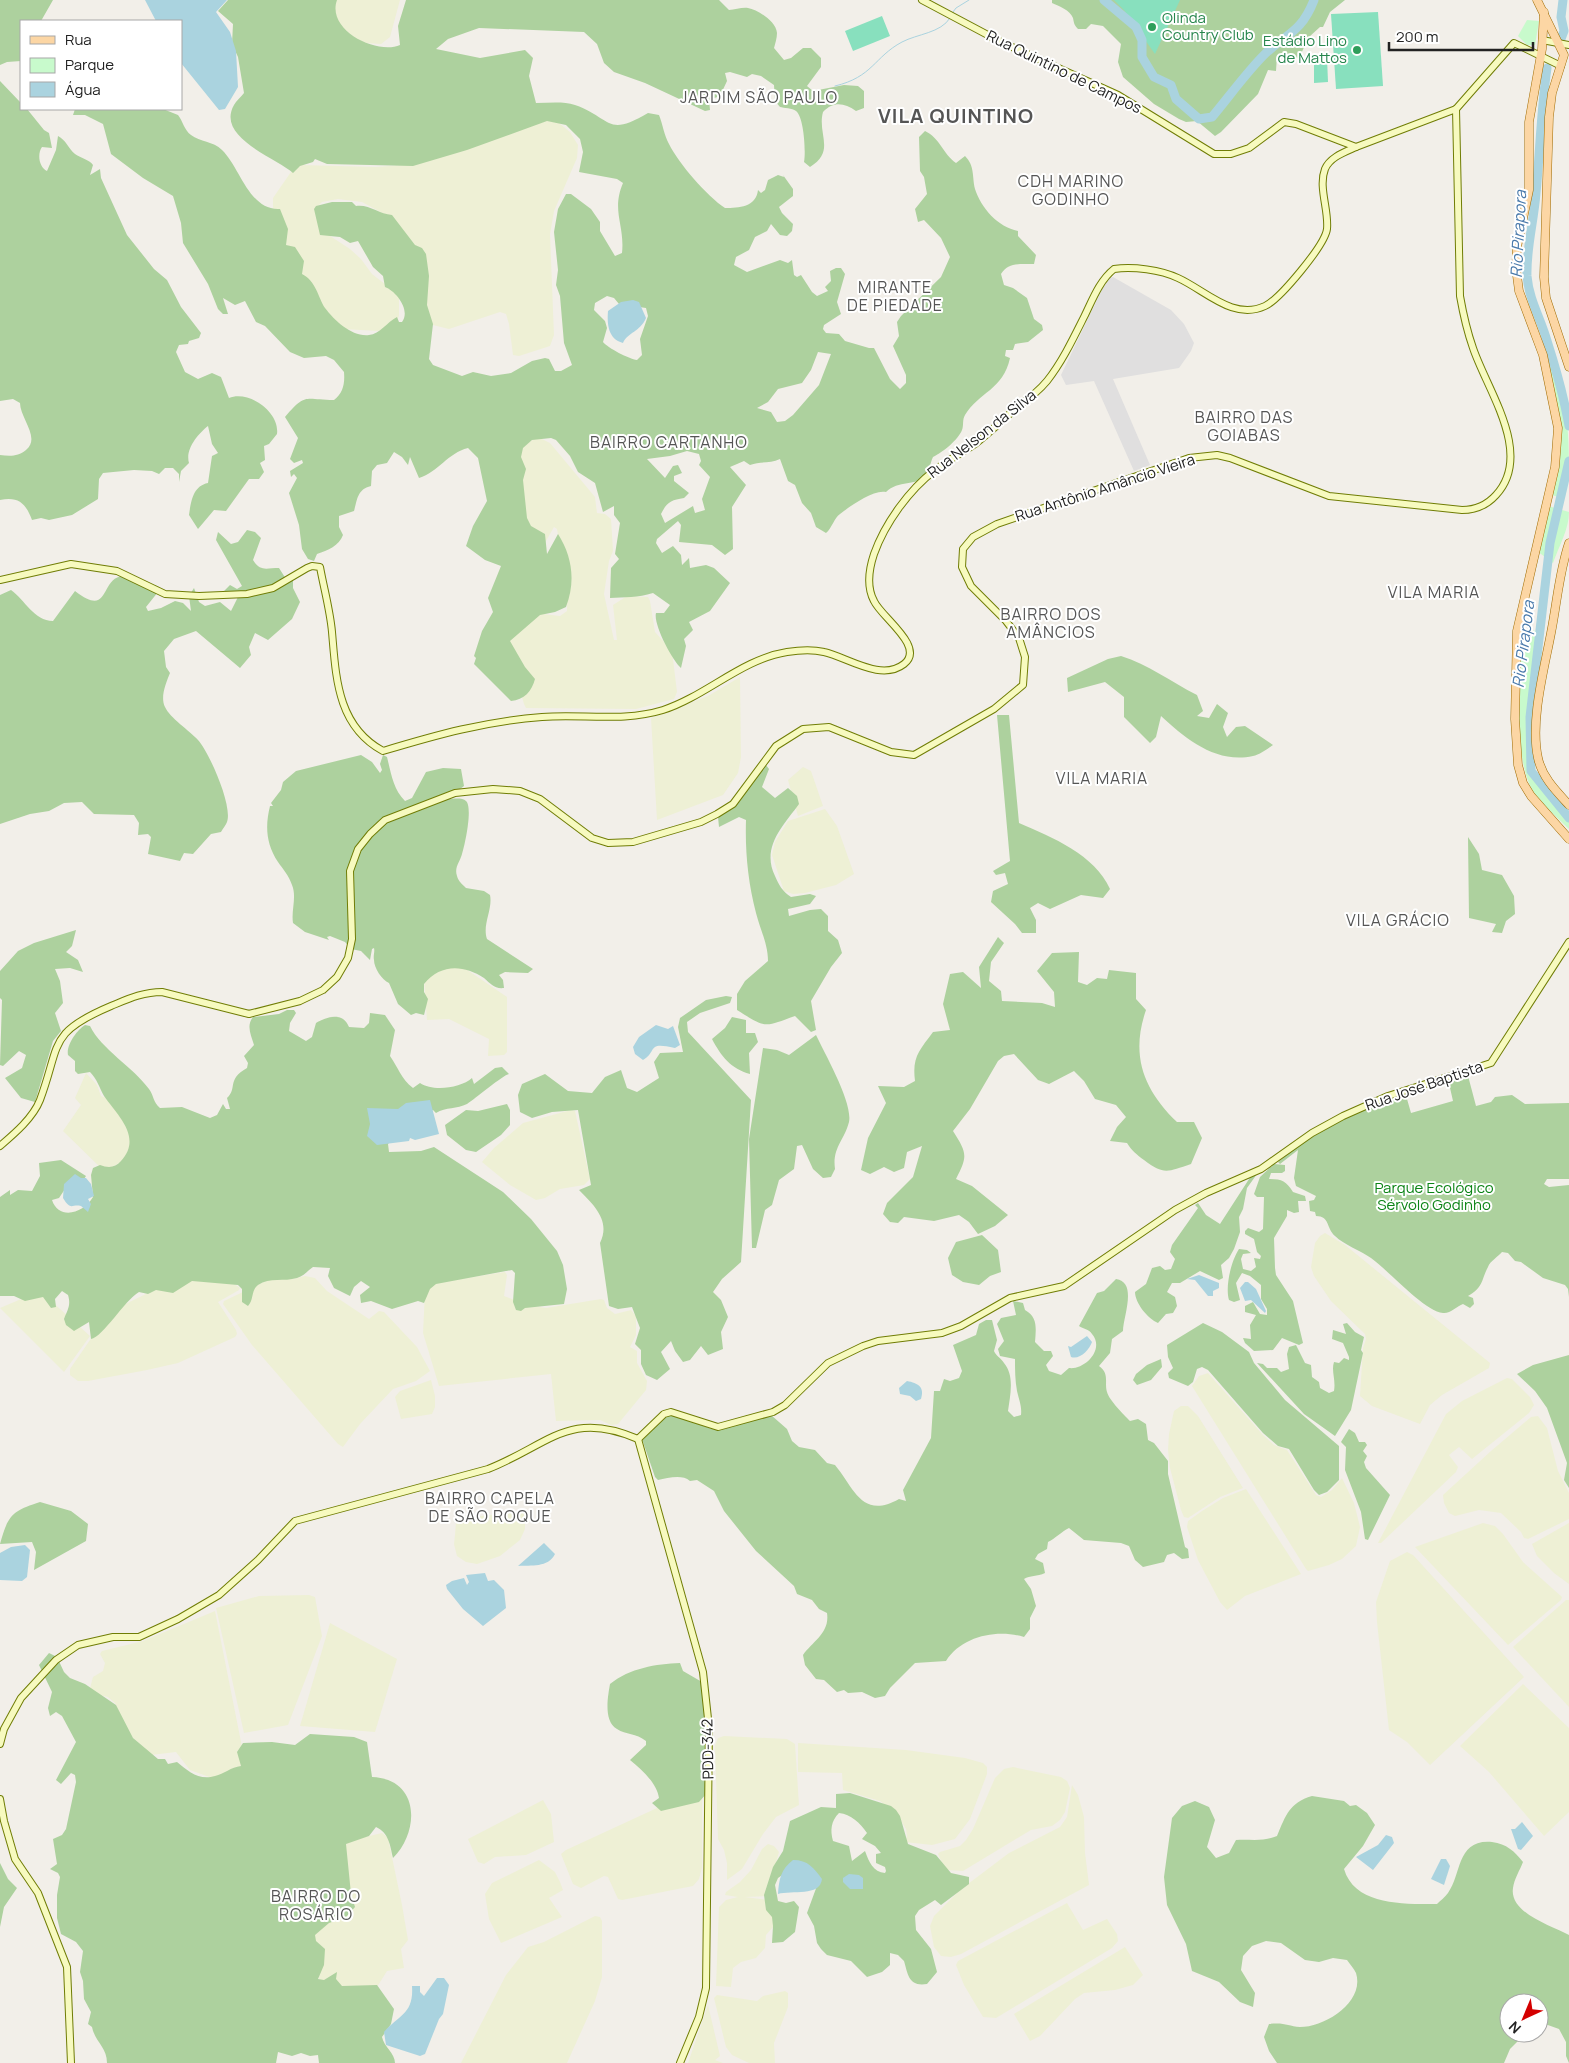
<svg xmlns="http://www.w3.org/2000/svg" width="1569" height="2063" viewBox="0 0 1569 2063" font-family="Manrope,sans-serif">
<rect width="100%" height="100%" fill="#f2efe9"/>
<polygon fill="#e0dfdf" points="1113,277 1171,310 1184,324 1194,343 1191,351 1179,368 1113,379 1150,465 1134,471 1094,381 1066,385 1061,375 1107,279"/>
<g fill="#eef0d5">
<polygon points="328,0 400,0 390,37 381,44 366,43 347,35 336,27"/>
<polygon points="554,119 570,132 578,145 577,158 554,211 550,234 554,335 550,346 519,356 513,355 509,324 506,314 500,312 449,329 425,323 386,215 362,202 338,199 322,202 315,209 324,232 350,249 361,259 372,274 399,295 399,316 394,325 378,331 343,329 322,307 298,273 284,242 273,207 273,198 293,169 300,165 376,167 403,165 477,146 540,121"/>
<polygon points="538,437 550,443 595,497 597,513 605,514 611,519 613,551 609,561 604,594 614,640 617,640 613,605 627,596 648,597 650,601 655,632 672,651 677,692 674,699 636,709 526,708 524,704 507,644 529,616 543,614 560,616 567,611 567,585 557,529 554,527 542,548 514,510 511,452"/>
<polygon points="740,677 741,757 738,773 723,795 657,820 651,718 708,696"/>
<polygon points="803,767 811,771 823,806 798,816 788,780"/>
<polygon points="825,809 837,826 854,874 836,885 805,893 793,894 784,891 772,855 775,842 788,821"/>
<polygon points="454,961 507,997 507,1052 504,1055 488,1056 489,1039 449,1019 427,1020 423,965"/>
<polygon points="86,1073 97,1085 101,1096 109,1099 133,1134 131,1157 104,1171 63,1131 81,1105 75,1098"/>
<polygon points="571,1110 575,1111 590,1179 584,1185 560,1189 545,1198 536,1200 510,1185 482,1162 494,1148 523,1123"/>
<polygon points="1325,1233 1345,1245 1490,1363 1489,1368 1442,1395 1430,1405 1420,1424 1372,1406 1360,1396 1363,1348 1366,1339 1365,1334 1331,1301 1314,1276 1311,1267 1315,1243 1320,1236"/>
<polygon points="201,1267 210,1267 240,1288 239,1290 218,1302 236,1330 237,1334 235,1337 178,1363 147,1370 88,1381 78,1381 70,1375 70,1369 99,1327 103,1315"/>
<polygon points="505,1272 507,1275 504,1296 527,1305 546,1308 601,1299 604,1300 607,1308 615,1314 631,1310 636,1316 636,1335 630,1347 637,1351 637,1363 647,1381 646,1390 618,1424 611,1425 600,1420 556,1421 551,1374 439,1386 423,1333 425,1292 428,1284"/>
<polygon points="305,1276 315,1278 327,1291 369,1319 379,1311 384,1312 417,1347 430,1371 416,1381 393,1389 360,1424 343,1447 338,1444 252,1345 223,1304 224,1301 274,1277 292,1279"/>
<polygon points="40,1291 90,1336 64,1372 0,1308"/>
<polygon points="1208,1373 1263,1435 1274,1445 1287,1450 1316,1495 1321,1497 1332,1490 1342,1478 1354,1503 1360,1527 1356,1546 1342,1559 1329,1565 1308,1571 1306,1569 1192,1386 1199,1376"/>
<polygon points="1507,1378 1512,1379 1530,1397 1534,1405 1529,1413 1472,1459 1459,1447 1449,1455 1458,1467 1456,1472 1381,1543 1378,1543 1446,1414 1462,1401"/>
<polygon points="431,1380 435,1396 435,1407 432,1414 401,1419 395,1397 400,1391"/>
<polygon points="1181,1406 1188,1406 1198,1416 1243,1488 1220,1497 1188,1518 1184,1517 1181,1510 1170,1468 1168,1450 1169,1434 1174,1411"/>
<polygon points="1538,1416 1547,1428 1558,1471 1569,1493 1569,1519 1528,1539 1524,1538 1521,1532 1501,1513 1479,1510 1455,1516 1449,1513 1444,1503 1443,1495 1491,1451 1531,1417"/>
<polygon points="1246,1489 1301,1574 1245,1596 1227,1610 1220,1602 1198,1560 1187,1527 1188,1521 1202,1511 1223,1498"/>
<polygon points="525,1511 525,1529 520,1540 500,1556 477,1564 466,1562 457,1556 454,1544 455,1535 456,1522 461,1515 473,1517"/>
<polygon points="1483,1523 1495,1526 1503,1534 1523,1562 1562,1597 1561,1600 1508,1645 1415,1547"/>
<polygon points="1569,1523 1569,1584 1554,1573 1537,1556 1532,1544"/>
<polygon points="1407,1552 1413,1555 1524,1677 1430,1765 1407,1742 1389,1730 1377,1622 1376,1602 1390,1561"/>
<polygon points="309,1595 315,1597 322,1636 288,1725 244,1733 216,1608 259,1596"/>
<polygon points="1566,1600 1569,1600 1569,1707 1513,1647"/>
<polygon points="215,1611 245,1762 223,1782 190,1770 176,1752 151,1755 129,1734 115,1703 108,1697 95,1694 90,1688 93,1677 103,1671 105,1663 100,1654 102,1651 143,1641"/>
<polygon points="330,1623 397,1659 375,1732 300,1726"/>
<polygon points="1523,1684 1569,1728 1569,1812 1544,1836 1489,1772 1460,1746"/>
<polygon points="724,1736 787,1739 795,1744 799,1805 776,1817 763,1834 742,1869 727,1880 727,1863 724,1850 718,1839 715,1746 718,1738"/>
<polygon points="798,1743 906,1750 965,1758 983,1763 987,1767 987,1774 970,1819 955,1839 932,1845 905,1842 907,1836 906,1829 897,1814 880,1801 843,1790 842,1773 798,1772"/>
<polygon points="1013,1767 1061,1777 1067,1781 1070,1788 1065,1812 1060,1820 1052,1826 1031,1830 963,1871 947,1870 942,1863 938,1854 940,1852 960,1846 966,1840 973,1829 995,1778 1004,1769"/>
<polygon points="1072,1785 1078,1795 1084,1817 1085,1853 1089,1885 961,1954 951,1957 941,1956 934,1947 930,1926 934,1916 960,1890 1009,1853 1060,1827 1067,1817"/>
<polygon points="702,1796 702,1868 699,1879 693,1886 622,1900 618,1899 608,1877 604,1876 581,1888 573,1884 561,1854 566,1850 657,1808"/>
<polygon points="543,1800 551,1814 554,1842 526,1855 495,1857 484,1864 478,1862 468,1839"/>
<polygon points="382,1833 388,1838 402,1905 408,1940 401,1949 404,1968 387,1971 377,1987 340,1987 327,1984 319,1979 310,1942 340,1843"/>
<polygon points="768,1844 774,1846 779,1852 767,1896 745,1897 767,1900 775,1911 773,1927 766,1935 765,1948 756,1958 741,1962 733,1968 731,1987 716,1986 719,1907 726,1900 738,1897 725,1895 726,1892 740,1882 751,1870 762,1849"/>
<polygon points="539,1860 555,1872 560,1882 563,1890 549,1898 562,1917 501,1943 489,1919 485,1894 492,1883"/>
<polygon points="1067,1903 1083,1930 1107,1919 1117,1934 1118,1941 1112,1948 996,2018 983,2017 964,1985 956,1965 958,1961"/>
<polygon points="595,1916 600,1917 602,1921 602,1977 595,2001 567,2063 461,2063 506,1975 528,1947 544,1942"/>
<polygon points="1125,1947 1143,1975 1133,1985 1115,1990 1084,1993 1075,1999 1040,2036 1030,2041 1014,2014"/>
<polygon points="785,1991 788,1993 788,2007 774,2043 775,2063 749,2063 732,2055 726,2047 714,1998 717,1995 757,2001 763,1996"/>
<polygon points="708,2005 720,2056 715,2060 723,2063 688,2063"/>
</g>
<g fill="#add19e" fill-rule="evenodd">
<polygon points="0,0 53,0 41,21 21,21 21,61 7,62 0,65"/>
<path d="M228,0h109c-11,31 41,55 63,45l-2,-19 8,-26h313l10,10c6,0 13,-3 19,-2 10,2 28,13 29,25 0,5 -2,11 -3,15l10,12 7,-2 12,-10h8l10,10v9l-14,19 6,5 31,-6 14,1 6,5v17l-8,3c-12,-8 -22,-10 -33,1 -6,22 13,39 -13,55l-6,-5c2,-10 0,-45 -8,-51 -4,-3 -12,-3 -16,-4l-5,-6 -1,-16 -13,-9 -9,-2 -5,3 -17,-5 -5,1 2,8 -7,15 -11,4 1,10 -5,1 -60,-28 -31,-11 -10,-9 -7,-19 -13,-12 -105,-4 -31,11 -12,10 44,9 45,-8 8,8 -4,18 7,27c13,0 27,-2 39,2 37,13 31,33 73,8l11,2c4,10 5,20 10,29 10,20 38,52 56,64 14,0 31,-1 33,-18l3,3 4,-3 3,-10 10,-5 6,2 -1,-2 10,14v7l-14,11 3,6 11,11 -1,7 -5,5 -7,-1 -9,-11 -4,7 -12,6 -6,13 -13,7 -2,8 13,7 33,-12 8,3 4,-3 2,15 3,2 4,-2 11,17 5,4 11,-5 -3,-4 6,-6 -1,-10 6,-3h5l4,6 -8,28 4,12 -17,11 -1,4 3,4 13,1 6,7 24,7h5l16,31 10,10 6,-6v-8l-13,-29 6,-10 -2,-14 4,-6 40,-39 9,-20 -9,-19 -17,-18 -6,2 -3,-13 12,-15 -3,-17 -4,-6 -1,-34 6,-6c15,7 18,23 31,32l9,-7c10,10 7,20 10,33 6,19 23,38 43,42v5l18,19 -2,9c-13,0 -26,-2 -33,10l3,11 9,3 14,10 7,21 8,6 1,5 -15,12 -13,2 -2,6h-7l-1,6 5,2c-7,32 -31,34 -45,57 -3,5 -1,10 -3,15 -4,10 -19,22 -29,27 -3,6 -3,13 -7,19 -9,10 -28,4 -40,16 -12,-3 -36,14 -46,22 -6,4 -8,14 -14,19l-10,-6 -5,-14 -9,-10 -7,-18 -7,-4 -8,-22c-10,5 -20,2 -30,6l-6,-4 -14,6 16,18 -14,22 1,42 -8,6 -13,-10 -33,-3 2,-17 -3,-4 -21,18 -1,4 6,10 11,-7 8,9 1,10 7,-7 1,10 16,-3 8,3 16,15 -20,28 -21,11 4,8 -9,9 2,7 -5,22c-9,-8 -28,-44 -25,-55h8l6,-8 -17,-12c-15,5 -29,4 -43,5l1,-30 8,-9 -4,-5 5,-31 -6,-8v-9l-11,6 -8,-29 -17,-11 -8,-16 -14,-16 -5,-2 -19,2 -9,8 -2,9 5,12 -3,11 4,38 4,8 14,8 2,20 11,-20c14,22 18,47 8,73l-11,5 -15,3 -30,26 15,26 10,12c-3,12 -11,21 -24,22l-37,-37 2,-6 -2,-2 8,-25 11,-19 -5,-14 13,-32 -16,-6 -19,-14 7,-20 14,-25 -9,-43 -10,-10c-20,5 -30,24 -49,30l-9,-21 -2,8 -6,-8 -8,-5 -7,11 -10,2 -5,6 -1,15c-14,3 -14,15 -17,25l-15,5v11l4,8c-4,11 -15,15 -26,19l-3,7 -6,-2 -6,-10 -3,-24 -10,-32 8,-15 -3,-4 -3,3 -1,-6 13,-8 -1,-3 -8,3 -4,-4 8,-21 -13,-21c21,-25 20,-17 49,-17 9,-7 11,-16 10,-28l-10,-12 -8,-4 -22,2 -14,-6 -25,-26 -9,-4 -11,-21 -10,4 -12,-7 5,16h-5l-5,-5 -10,-25 -25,-41 -2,-20 -8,-27 -30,-18 -32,-24 -8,-30 -18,-9h-12l2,-6h88l15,6c5,6 6,15 13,20 9,7 22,6 31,15 18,17 27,61 58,59l8,20 -2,16 9,2 9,14 -2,13c14,7 16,23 23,34 10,13 27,29 44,27 11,-1 18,-13 28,-18l2,5h3c9,-12 -6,-31 -17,-35l-2,-11 -10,-9 -15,-26 -8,2 -10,-6 -20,-2 -6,-26 2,-3 16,-4h20l4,4c13,-2 23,8 36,9l23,30 7,3 4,6 3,22 -2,29 6,19 -4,35 4,6 29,11 11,-4 18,4 20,-3 21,-12 13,-3 4,1 6,12h6l11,-6 -8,-22 -4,-47 -4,-11 2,-15 -4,-38 4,-23 8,-15h5l20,15 9,13v9l15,25 7,-3c3,-28 -11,-42 1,-70l-6,-4 -38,-7 4,-20 -3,-13 -14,-14 -19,-4 -80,29 -54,16 -86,-2 -12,-5 -2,3 -13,4 -7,7c-14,-14 -78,-35 -59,-68 2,-4 7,-8 10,-12l-6,-36 -6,-13 1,-20 -15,-13zM607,296l7,2 5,6 27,4 2,8 -8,23 2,16 -5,5c-8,-1 -29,-12 -34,-18l4,-14 -2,-7 -11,-11 1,-7zM818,352l13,2 -12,31 -26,30 -8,6 -8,1 -6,-10 -14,-4 11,-6 10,-13 24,-6 9,-13zM687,451l12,3 2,7 -2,4 11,12 -8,22 3,11 -10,3 -2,-7 -28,17 -4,-9c6,-12 10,-14 23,-16l5,-5 -15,-12v-5l8,-3 -4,-8 -5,1 -8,12 -18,-19 23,-3z"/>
<path d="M1052,0h293l-15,12 -7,15h-3l-11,10 -10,21 -22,-3 -1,16 -8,-1 -10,24 -37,38 -6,4 -18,-15 -11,1 -7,-3 -25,-15 -31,-27 -5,-15 3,-18 -18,-18 -12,-2 -5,5h-8c-4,-4 -4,-6 -5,-11 -3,-8 -14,-12 -21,-15z"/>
<path d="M0,81l21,22v6h6l17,21 5,3 3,15 -10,-1c-5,7 -3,20 5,24l9,-21 2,-14c8,4 10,12 17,18 6,4 15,6 18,11l-3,10 10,-6 1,9 26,57 27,34 13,11 14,27 20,26 -2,5 -10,3 -1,3 -9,1 -3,7 9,20 13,7 14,-6 9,4 8,21c20,-8 51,14 48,36l-8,10 -5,2 1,14 -5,3 4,9 -5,7h-10l-23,32 -12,-1 -16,19 -9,-14c2,-14 4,-29 19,-32l4,-27 6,-3 -6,-9 -4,-18c-10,8 -23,23 -19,37l-8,8 -2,11v-8l-6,-6h-8l-6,6 -7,-3 -18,-1 -31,3 -4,6 -1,20 -26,16 -23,5 -8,-2 -9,2c-6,-16 -13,-24 -32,-20v-45c9,1 18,2 26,-5 15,-12 -6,-32 -6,-47l-7,-4 -13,2z"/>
<path d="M247,530l8,2 6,6 -8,22c7,12 13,8 26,8l7,11h7v9l7,14 -8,17 -24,21 -13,-7 -6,14 2,8 -11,13 -44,-37 -22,8 -10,12 2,16 4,6c-4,10 -10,24 -5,34 5,11 24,23 33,33 11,12 35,66 29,82 -1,3 -4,6 -6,10l-10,2 -18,20 -9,-1 -4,8 -32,-7 3,-17 -3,-3 -10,1 1,-12 -5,-8 -40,-1 -12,-12 -18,1 -15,8 -19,3 -30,10v-229l11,-5c14,10 23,31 42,31l22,-30c36,28 24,-13 48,-15 6,0 13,3 19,3l3,6 6,2 4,-2 10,5 -7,2 -12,15 2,4 13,-3 14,-7 8,2 8,8 -2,-15 5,-8 5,14 6,4 15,-4 11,9 7,-14 -17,-3 9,-9 7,4 5,-3 -26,-46 2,-8 13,12 7,-2z"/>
<path d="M1121,656c27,8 50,26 76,39l6,16 -6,5 12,2 8,-14 11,9 -5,14 4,10 9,-10 9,-1 28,19c-6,4 -14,10 -20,11 -37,8 -67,-17 -92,-40l-5,21 -6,6 -26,-26v-20l-19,-15 -37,10 -1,-14 41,-19z"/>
<path d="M997,715h12l10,108c33,14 76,32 91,66l-7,9 -22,-3 -31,14 -12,-6 -8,5 6,12v13h-14l-7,-9 -24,-22 2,-11 15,-7 -3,-11 -9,2 -3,-4 17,-10z"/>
<path d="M361,755l11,7 8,11 2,-3 -2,-6 3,-9 4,2c4,16 6,32 18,44l7,-3 14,-26 17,-4 18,1 3,17 -17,13c6,0 15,-2 19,2 7,6 -1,44 -4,53 -2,8 -8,13 -5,22 1,5 6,9 9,12l18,3 6,4c3,14 -8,30 -3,44l46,30 -5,4 -23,-1 -6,3 4,5 1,8c-10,1 -13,-4 -20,-10 -21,-14 -44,-14 -60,6v8l4,7 -4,16 -8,-2 -5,2 -13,-11 -9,-21c-7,-3 -15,-15 -15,-23 -1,-5 1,-8 0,-12l-2,1 -2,11 -9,-9 -10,-2 -6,-7 -15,-6 -3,1 2,3 -24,-8 -12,-9c-2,-13 4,-26 -1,-38 -3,-9 -9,-16 -14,-23 -12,-18 -13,-36 -8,-56h3l-2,-3 10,-13 2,-8 13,-11z"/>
<path d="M766,765l3,4 -7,18 13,11 13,-10 9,8 2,8c-16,22 -38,43 -24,72 4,9 7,15 16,21l19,-3 6,2 -6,8 -22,5 1,7 21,-6 11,-1 7,7v15l10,9 4,13 -11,14 -20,34 5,29 -5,2 -16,-16c-31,11 -28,13 -58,-6v-16l8,-13 23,-20c0,-17 -8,-32 -12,-48 -8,-31 -11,-61 -10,-93l-7,-3 -20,10 -1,-10 15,-10z"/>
<polygon points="1468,837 1479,854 1482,870 1502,875 1514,896 1515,914 1506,921 1502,933 1492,932 1496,924 1469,918"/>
<polygon points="76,930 72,946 66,952 78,960 83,972 70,968 55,969 60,981 63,1003 55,1013 61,1031 53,1041 35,1102 21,1098 5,1078 22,1068 26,1055 19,1051 3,1066 0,1065 2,1000 0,998 0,971 18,951 34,943"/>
<path d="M998,937l6,6 -13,19 -2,19 12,10 1,10 40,2 13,4 -1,-15 -17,-21 15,-18 27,-1 -1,30 9,3 10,-7 10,1 2,-9 27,3v26l10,11c-16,46 -2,80 31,112h17l8,16 -11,26c-24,8 -27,11 -47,-4 -8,-6 -12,-9 -17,-17l-17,-2 7,-14 9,-10 -10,-12 -21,-6 -11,-18 -10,-10 -25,13 -11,-4 -24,-26 -10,2 -6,5 -28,48 -17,22c14,22 15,25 3,48l16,7 36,29 -13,11 -17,8 -9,-12 -10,-7 -25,6 -30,-4 -6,6 -8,-1 -7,-8 4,-11 26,-26 9,-31 -15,6 -3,16 -10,4 -10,-5 -14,7 -9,-4 7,-32 18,-35 -8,-17 26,1 11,-6c-3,-24 4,-30 18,-49l17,-2 -7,-26 7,-30 13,-2 18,16 -2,-21z"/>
<path d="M726,996l6,1 -2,6 -30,10 -13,9 1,10 63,68 -10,162 -19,17 -9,13 8,8 7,17 -7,15 2,17 -15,6 -7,-9 -11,14 -7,2 -8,-11 -4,-10 -10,11 9,17 -13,11 -11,-5 -5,-11v-14l-6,-6 5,-16 -8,-21 -14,2 -9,-3 -9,-63c11,-22 -6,-38 -21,-53l12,-5 -13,-75 -26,2 -20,6 -12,-6 -2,-17 4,-11 23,-10 23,17 24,2 13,-16 16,-7 6,18 10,4 22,-14 -5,-16 6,-9 23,-1 -5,-25 2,-9 26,-18z"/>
<path d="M287,1010h7l2,3 -6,10 -1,8 17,10 6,-4 4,-14c10,-6 27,-12 33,4l15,1 5,-5 1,-10 15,2 10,15 -5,26c8,11 11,23 23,32l7,-5c13,9 41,5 52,-5l2,6 21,-16 7,-1 7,7c-6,1 -34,25 -42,30 -10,5 -21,3 -31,9l-3,-3 -18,5 -27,29 1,8 32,-1 13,-4 69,45 28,27 26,32 6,14 4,24 -3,15 -39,4 -4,3 -5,-1 -3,-8 2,-29 -3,-3 -76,14 -6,5 -6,14 -6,-2 -26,8 -21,-8 -10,2 -1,-8 10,-8 -9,-6 -7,6 -4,9 -16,-8 -6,-12 2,-8 -17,-1c-6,4 -9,9 -16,11 -13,4 -27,-1 -39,7 -7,5 -4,15 -10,21l-6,-4v-13l-4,-4 -46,-4 -19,12 -17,-3 -8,4 -9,-2c-15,9 -36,45 -48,47l-2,-17 -15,9 -8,-6 -2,-6c4,-10 7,-14 4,-24l-6,-4 -7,8 1,8 -5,1 -8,-11 -18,4 -11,-5h-14v-99l10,-7v5l8,-5 14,1 8,-15 -1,-13 22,-3 25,16 -4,6 -15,4 -8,12 -7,2c7,21 32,13 41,-3l-2,-22 2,-7 7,-3c8,3 15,3 21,-4 22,-24 -4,-46 -17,-65 -5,-9 -7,-17 -14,-24l-12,2 -3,-3v-10l-7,-6c-2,-10 9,-25 17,-30l5,1c11,23 43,41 59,63 5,7 4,13 11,19l22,-1 28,11 7,-3 6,-11 3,5h4l-3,-11c11,-10 -1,-18 20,-30l1,-5 -4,-7 10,-11c-3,-10 -8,-19 -1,-28l26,-3z"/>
<path d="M732,1017l14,3v13h9l3,9 -9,11 1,21c-19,-5 -29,-18 -38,-35l13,-11z"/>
<path d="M816,1035c9,19 37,68 33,87 -5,19 -17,26 -14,47l-4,8 -8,1 -10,-9 -11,-24 -5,1 -3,23 -15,11 -7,25 -7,5 -9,38h-4l-3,-109 14,-91 14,2 12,5z"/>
<path d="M1467,1072l9,34 15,-4 4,-5 17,-2 13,9 44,-1v76h-22l-3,5 5,3 20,-2v112l-1,-8 -3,-4 -22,-7 -22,-16 -6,-1 -7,-8 -6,-1c-4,5 -12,9 -14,15 -7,13 -4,20 -20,29l5,2 1,6 -4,4 -7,-4c-6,2 -13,10 -20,9 -19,-2 -55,-43 -72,-55 -11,-8 -27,-13 -36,-22 -9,-8 -5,-20 -19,-20l-1,-4 -5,-1 -1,-10 5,-1 2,-4 -20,-10 -2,-8 4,-28 -18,14 -2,-2c38,-32 81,-51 127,-70l6,21 42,-12 -5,-22z"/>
<polygon points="507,1104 510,1110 510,1125 501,1135 476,1152 466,1150 447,1135 445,1125 466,1110 478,1111"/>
<path d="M1274,1164l11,1v6l-3,2h-11l-2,6c13,0 17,2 24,13l12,4 1,5h-8l1,11 -5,1 -7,-3v6l-13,22 1,30 1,7 17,26 10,42 -4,2 -17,-7 -9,12 -19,1 -9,-8 -2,-5 8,1 -1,-14 6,-10 -11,-3v-6l8,-4 7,12 7,1v-6l-6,-10v-14l-11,-9 -8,-3 -6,10 4,17 -6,2 -5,-2c-4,-13 2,-39 10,-51l8,1 4,3 -8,1 -2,5 2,10 8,2 5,-4 -2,-9 6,1 1,-3 -4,-4 -3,-13 -9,-5v-3l3,-3 11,4 4,-3 1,-32h-7l-3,-3 6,-17z"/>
<path d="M1257,1174l-10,14 -4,21 -4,8 1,15 -6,17 -5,9 -8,7 2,13 -4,2 -19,-9 -20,12h-8l-5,9 8,5 2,9 -4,7 -7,1 -8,9c-10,-4 -23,-20 -23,-31l11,-8 6,-16 8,-2 5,4 6,-1 4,-10 -5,-7 2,-7 26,-37 -3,-3 3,-2 8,12 14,9 31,-48z"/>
<polygon points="982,1235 998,1250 1001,1272 990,1276 979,1285 963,1282 952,1275 948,1258 956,1242"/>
<path d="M1116,1279c22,3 7,38 7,52l-11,8 -2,14 -11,13c11,8 5,16 8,26 2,8 17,23 23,29l8,-2 8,5 2,16 6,3 14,18v13l17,73 3,2 1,9 -7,1 -8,-6 -7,2 -3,7 -21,5 -8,-7 -6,-14 -8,-3 -37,-3 -15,-12c-8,4 -13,10 -21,14l-1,7 -9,5 -3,5 8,4 2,10c-8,4 -15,2 -21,6l7,10 5,17 -6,12v11l-6,8c-27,-8 -62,-1 -78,24l-31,2 -25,25 -5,8 -10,2 -13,-6 -14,1 -4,-3 -7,2 -13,-12 -8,-1 -11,-14 -2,-10c10,-14 27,-22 24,-42l-8,-4 -7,-9 -15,-6 -3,-8 -38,-35 -32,-40 -10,-20 -17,-11 -7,1c-8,-7 -22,-3 -32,-1l-3,-3 -13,-38 25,-23 6,-1 39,14h7l52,-14 16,14 5,12 7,6 16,3 12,13 8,2c19,23 27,55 64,34l7,2 -3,-11 28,-52 3,-47h6l4,-12 6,2 9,-3 3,-7 -9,-26 23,-10 3,-11 7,-4h6l5,20 -3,11c2,5 7,7 10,12 11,13 6,33 4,48l6,6 7,-2c1,-9 -2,-15 -4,-24 -2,-11 -2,-21 -2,-32l-15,-3 -2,-7 6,-8 -7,-17 4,-6 15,-3 -3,-14 10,2 2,7c13,7 11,19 10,32l9,9h7l2,5 -7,9 3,6 12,4 8,-7c16,2 36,-19 23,-34 -3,-5 -9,-5 -13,-8l18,-33 7,-2z"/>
<polygon points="1203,1323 1222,1332 1249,1352 1254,1363 1285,1400 1339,1446 1339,1480 1327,1492 1319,1495 1314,1490 1289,1449 1278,1446 1263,1433 1208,1370 1202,1367 1197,1369 1193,1382 1188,1386 1169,1378 1168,1373 1173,1368 1168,1357 1167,1345"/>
<path d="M1347,1323l8,9 9,5 -3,13 2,3 -12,57 -16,26 -31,-22 -47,-51 6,1 4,4h10l4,4 8,-3 -2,-15 2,-7 7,-2 9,18 6,2 1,12 7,5 1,6 9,5 5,-2c2,-11 -3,-20 0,-29l5,1 5,-5 5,2v-3l-6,-14 -11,-4 1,-9 13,4 -3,-10z"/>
<polygon points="1569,1355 1569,1488 1564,1480 1567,1463 1547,1408 1535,1391 1517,1374 1533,1365"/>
<polygon points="1161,1359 1162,1367 1151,1380 1137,1385 1133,1380 1136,1374 1147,1365"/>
<polygon points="1349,1429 1355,1433 1359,1442 1365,1442 1367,1445 1363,1451 1367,1456 1364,1462 1366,1468 1390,1495 1368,1540 1365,1539 1361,1512 1345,1470 1346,1447 1341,1442"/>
<path d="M40,1502l31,9 17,13 -2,17 -52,29 2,-18 -4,-10 -32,2c8,-29 12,-33 40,-42z"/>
<path d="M49,1653l8,4 7,15 6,6 15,6 31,21 17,33 25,21h7l3,5 9,-2c11,9 22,19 38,14 9,-2 16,-9 26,-10l-4,-14 6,-9 29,-1 23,3 15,-11 44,3 13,5 5,35c48,2 48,54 21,81 -3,-13 -4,-25 -17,-31l-7,9 -23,8 5,50 4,13 -9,10 -17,6 -14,12 1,6 9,8 -1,16 -6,14 6,1 13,-8 -1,7 6,7 35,-1 17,24 -3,15 -9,13c2,10 13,16 13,26h-76l-1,-8 -8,1 -9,-3 -9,3 -14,-4 -2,11h-169c0,-16 -12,-21 -15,-36l-4,-3 3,-12 -7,-13 -1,-18 -3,-9 3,-21 -7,-9 -15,-8 -4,-16v-23l3,-18 -2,-4 -8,-4 7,-5 -4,-25 9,-4 4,-6 10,-47 -1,-7 -4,-2 -10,11 -5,-4 20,-38 -14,-26 -6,-4 -6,4 -2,-8 4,-16 -13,-27z"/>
<path d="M680,1663l3,8 19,11 7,31 -5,14 3,22 -3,29 3,15 -8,9 -38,9 -9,-8 7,-5c-2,-15 -18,-29 -29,-38l16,-15v-4c-10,-8 -20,-6 -29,-12 -14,-8 -9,-33 -7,-45 20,-16 46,-20 70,-21z"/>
<path d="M850,1793l41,13 5,4 4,6 8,28 28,11 15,18 18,4v7l-28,21 -6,-5 -16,10 -4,6 1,14 15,19 6,23 -10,12c-18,3 -19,-9 -23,-23l-6,-6 -8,-2v12l-8,7 -15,5 -16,-16 -24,-6 -6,-6 -4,-6 -3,-17 -7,-13 11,-30 -27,-14 -13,9 -3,7 3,16 8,2 8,-2 5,6 -4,25 -12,10 -11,1 1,-17 -1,-9 -6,-7 -2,-15 9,-28 10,-16 7,-30 31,-14 15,1v-14zM839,1813c12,1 21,10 28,20l-5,6 13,7 6,7 -5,1v9l9,4 1,4 -1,2c-12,-1 -16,-11 -20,-22l-13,10 -3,-15 -16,-5c-3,-11 -2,-20 6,-28z"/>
<path d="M1312,1796l32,5 6,5 6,-1 11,8 8,12 -12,21 -19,23c11,37 60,35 93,35 3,-3 8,-7 11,-11 14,-19 8,-54 44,-51 15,2 22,9 31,20 -3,8 -9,17 -10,26 -4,25 39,38 56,47v128l-3,-7v-14l-7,-13 -14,-5 -6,2v-23h-30v30h17l-16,16 -6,14h-227l-8,-12 -5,-14 5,-13c15,-2 19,2 31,3 25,0 65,-25 56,-54 -2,-4 -6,-9 -9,-13l-14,-2 -14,4 -14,-2 -24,-17 -15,-2 -14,5 -9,10 -2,14 14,23 -2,14 -13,-5 -21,-20 -27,-11 -6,-27 -19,-39 -3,-28 8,-59 10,-12 13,-5 14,6 6,13 -8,27 9,11 13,-5 7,-13c15,-1 27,2 41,-4 9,-21 12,-33 35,-40z"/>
<polygon points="0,1863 8,1879 17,1888 4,1907 0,1927"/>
</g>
<g fill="#c8facc">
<polygon points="1527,20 1539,21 1535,45 1527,45 1518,36"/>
<path d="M1548,353c17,36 21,71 21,110 -1,11 -7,23 -10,34l-8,-2 8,-64 -12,-67z"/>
<path d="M1548,506l21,6c0,17 -10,34 -16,51l-16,-12z"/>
<path d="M1520,628l16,3c-3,34 -13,115 1,145 7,14 22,27 32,38v15c-11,-11 -23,-21 -33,-33 -24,-32 -19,-128 -16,-168z"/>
</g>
<g fill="#88e0be">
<polygon points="1114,0 1180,0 1155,54 1124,10"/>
<polygon points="1378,12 1383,86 1336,89 1331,14"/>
<polygon points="882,16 890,36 853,51 845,31"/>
<polygon points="1327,58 1328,82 1314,83 1314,59"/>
</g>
<g fill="#aad3df">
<polygon points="145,0 227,0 216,12 230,32 236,51 238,87 225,109 219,110 181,63 181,21 156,21"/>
<path d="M633,300l6,2 7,16c-6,14 -18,14 -23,25 -15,-4 -16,-19 -15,-32l13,-9z"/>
<path d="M656,1025l12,4 5,-3 7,19 -5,3c-29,-7 -17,3 -32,12l-8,-6 -2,-7 6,-10z"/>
<polygon points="430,1100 439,1134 415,1140 410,1138 409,1141 377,1145 367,1136 370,1124 367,1108 398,1109 406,1103"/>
<path d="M75,1174l6,4h5l5,6 3,12 -6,3 3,5 -3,8 -7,-6c-10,-2 -10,5 -18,-8l1,-14z"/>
<polygon points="1199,1275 1219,1283 1219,1288 1213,1291 1213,1296 1208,1296 1195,1280 1187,1279"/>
<polygon points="1245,1282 1248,1282 1256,1289 1266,1311 1265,1313 1251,1300 1245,1301 1240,1288"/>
<path d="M1087,1336l5,6c-3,8 -12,18 -21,15l-3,-11 3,1z"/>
<path d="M907,1381c11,2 18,6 14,18l-5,2 -6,-5 -10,-2 -1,-6z"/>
<path d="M544,1543l11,11c-7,14 -24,11 -37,12z"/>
<polygon points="25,1545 30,1550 27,1577 22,1581 0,1580 0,1553 11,1547"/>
<polygon points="485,1573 488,1581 494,1580 504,1590 506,1608 483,1626 463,1609 447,1589 446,1585 452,1581 464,1578 467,1585 469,1582 466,1575"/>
<polygon points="1522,1822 1533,1836 1521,1850 1518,1849 1511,1829 1515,1829"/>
<polygon points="1386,1835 1392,1837 1394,1843 1373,1870 1356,1857 1378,1845"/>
<polygon points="1441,1859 1446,1859 1450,1866 1444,1885 1431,1879"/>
<path d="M793,1860c15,0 21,8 29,19 -2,18 -30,11 -44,15 1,-15 3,-25 15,-34z"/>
<polygon points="849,1874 859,1875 863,1878 863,1889 850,1889 843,1882 843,1878"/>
<path d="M437,1978h7l5,7 -6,29 -4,5 -14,35 -5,2 -34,-11 -2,-13c15,-17 30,-18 28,-46h8v6l4,4z"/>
</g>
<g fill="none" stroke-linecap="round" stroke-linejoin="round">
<g stroke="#aad3df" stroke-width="1">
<polyline points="953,12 956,8 969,0"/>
<path d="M835,86c38,-9 39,-29 67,-44 15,-8 39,-9 48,-24"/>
</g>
<g stroke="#aad3df" stroke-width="9">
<path d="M1104,0l32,27 6,13v17l12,20 17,8 5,14 23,20 13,-2c16,-19 31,-40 49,-59 22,-24 39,-22 53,-58"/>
<polyline points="1561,39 1564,31 1561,17 1563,0"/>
<path d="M1547,68c-6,42 -7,83 -11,125 -2,28 -10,55 -9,83 2,24 14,43 20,65 9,28 17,56 22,85"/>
<polyline points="1569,461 1550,543 1530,717 1531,771 1569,818"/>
</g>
<defs>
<g id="secondary">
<polyline points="922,0 1001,42 1118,95 1214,154 1231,154 1249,148 1284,122 1296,124 1356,147 1456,109 1514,43 1561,66"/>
<polyline points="1542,40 1569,45"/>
<path d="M0,580l71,-16 46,7 48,23 34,2 48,-2 26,-6 34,-20 5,-2 8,1c4,22 10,43 12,65 4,45 5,94 51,119 53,-16 103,-30 159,-34 41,-3 82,5 121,-7 43,-14 79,-51 124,-58 12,-2 25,-3 37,0 23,5 57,30 80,12 22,-17 -23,-47 -30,-63 -8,-15 -5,-32 0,-47 11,-31 35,-64 61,-84 13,-10 27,-17 40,-26 14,-11 27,-23 40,-35 11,-8 23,-17 32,-28 15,-19 26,-42 37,-64 8,-16 15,-36 30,-48 19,-3 47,1 64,9 27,12 55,43 87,28 15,-7 60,-61 62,-77 2,-19 -9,-42 -2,-60 5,-12 20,-17 31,-22"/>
<path d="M0,1146c14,-12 33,-28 40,-46 21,-56 7,-67 71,-94 17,-7 32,-14 51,-14l87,22 51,-13 23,-11 14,-13 11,-19 4,-19 -2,-68 8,-22 12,-15 15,-14 70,-27 38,-4 27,2 20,8 52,39 16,5 25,-1 68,-20 16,-8 16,-10 43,-58 27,-17 26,-2 62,25 23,3 80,-46 29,-24 2,-28 -6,-19 -13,-17 -35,-35 -9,-19 1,-18 10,-12 24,-13 192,-66 28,-3 13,3 99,38 133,14c14,0 25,-5 34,-15 38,-41 -9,-105 -23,-147 -6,-17 -10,-35 -13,-52l-4,-187"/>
<polyline points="638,1439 703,1672 709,1728 706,1988 699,2017 680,2063"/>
<path d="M0,1744l4,-15 17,-31 35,-38 22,-15 35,-8h26l39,-18 41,-24 39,-35 37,-39 193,-52c61,-24 81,-60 150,-30l26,-25 7,-2 47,15 55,-15 12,-7 43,-42 35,-17 15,-5 64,-8 19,-7 49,-28 54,-12 111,-76 31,-17 55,-24 51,-36 31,-17 45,-20 103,-33 78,-121"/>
<polyline points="0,1799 4,1821 15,1859 38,1893 67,1967 71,2063"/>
</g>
<g id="primary">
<polyline points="1537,0 1564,55 1552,93 1549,117 1544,277 1546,298 1569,367"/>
<polyline points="1544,12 1542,49 1529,122 1529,190 1517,247 1516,268 1519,291 1543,355 1558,428 1555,467 1517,631 1515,719 1518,765 1523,783 1531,796 1569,839"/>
<path d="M1569,543c-10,29 -12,60 -18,90 -7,37 -21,88 -13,125 4,19 18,33 31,47"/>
</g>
</defs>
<use href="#secondary" stroke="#707d05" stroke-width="8"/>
<use href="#primary" stroke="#a06b00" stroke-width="9"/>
<use href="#secondary" stroke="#f7fabf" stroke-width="6"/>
<use href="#primary" stroke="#fcd6a4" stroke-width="8"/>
</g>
<g fill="#2e9e5b" stroke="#fff" stroke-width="2">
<circle cx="1152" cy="27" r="5"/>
<circle cx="1357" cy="50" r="5"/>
</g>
<g text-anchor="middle" stroke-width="4" stroke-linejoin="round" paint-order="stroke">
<g font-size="15" fill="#27864d" stroke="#fff" text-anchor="start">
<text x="1162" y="23">Olinda<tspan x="1162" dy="17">Country Club</tspan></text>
<text x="1347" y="46" text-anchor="end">Estádio Lino<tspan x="1347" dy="17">de Mattos</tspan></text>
</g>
<g font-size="15" fill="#222" stroke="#fff">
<text transform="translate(1064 72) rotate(26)" y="5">Rua Quintino de Campos</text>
<text transform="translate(982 434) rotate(-38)" y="5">Rua Nelson da Silva</text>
<text transform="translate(1105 488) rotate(-18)" y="5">Rua Antônio Amâncio Vieira</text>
<text transform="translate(1424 1086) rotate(-19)" y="5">Rua José Baptista</text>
<text transform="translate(708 1749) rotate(-91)" y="5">PDD-342</text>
</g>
<g font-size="15" fill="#0c8416" stroke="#fff">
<text x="1434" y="1193">Parque Ecológico<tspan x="1434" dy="17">Sérvolo Godinho</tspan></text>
</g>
<g font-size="16" letter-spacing="1" fill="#555" stroke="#fff">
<text x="759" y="103">JARDIM SÃO PAULO</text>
<text x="1071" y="187">CDH MARINO<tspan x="1071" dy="18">GODINHO</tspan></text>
<text x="895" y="293">MIRANTE<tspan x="895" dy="18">DE PIEDADE</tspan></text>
<text x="1244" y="423">BAIRRO DAS<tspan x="1244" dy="18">GOIABAS</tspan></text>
<text x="669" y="448">BAIRRO CARTANHO</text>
<text x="1434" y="598">VILA MARIA</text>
<text x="1051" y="620">BAIRRO DOS<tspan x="1051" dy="18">AMÂNCIOS</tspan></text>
<text x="1102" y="784">VILA MARIA</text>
<text x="1398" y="926">VILA GRÁCIO</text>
<text x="490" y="1504">BAIRRO CAPELA<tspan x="490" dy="18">DE SÃO ROQUE</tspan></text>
<text x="316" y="1902">BAIRRO DO<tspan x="316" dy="18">ROSÁRIO</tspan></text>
</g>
<g font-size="16" font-style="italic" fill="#4a7aab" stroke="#fff">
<text transform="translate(1518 234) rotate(-87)" y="6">Rio Pirapora</text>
<text transform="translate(1523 644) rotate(-83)" y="6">Rio Pirapora</text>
</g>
<g font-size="20" font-weight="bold" letter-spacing="1" fill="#555" stroke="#fff">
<text x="956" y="123">VILA QUINTINO</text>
</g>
</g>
<rect x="20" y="20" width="162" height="90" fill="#ffffff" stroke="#a7a7a7"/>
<rect x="30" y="36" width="25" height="8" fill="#fcd6a4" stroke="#a7a7a7"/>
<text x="65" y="45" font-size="15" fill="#222222">Rua</text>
<rect x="30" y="58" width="25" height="15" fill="#c8facc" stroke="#a7a7a7"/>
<text x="65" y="70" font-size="15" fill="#222222">Parque</text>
<rect x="30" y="82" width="25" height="15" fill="#aad3df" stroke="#a7a7a7"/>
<text x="65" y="95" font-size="15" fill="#222222">Água</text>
<g transform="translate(1524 2018) rotate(224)"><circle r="24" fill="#ffffff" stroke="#a7a7a7"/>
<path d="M0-4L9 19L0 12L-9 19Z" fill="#d40000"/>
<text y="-8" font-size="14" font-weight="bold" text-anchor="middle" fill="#222222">N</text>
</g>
<path d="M1389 42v8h144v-8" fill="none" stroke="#222222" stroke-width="2.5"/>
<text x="1396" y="42" font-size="15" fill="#222222" stroke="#ffffff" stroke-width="4" paint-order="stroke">200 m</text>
</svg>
